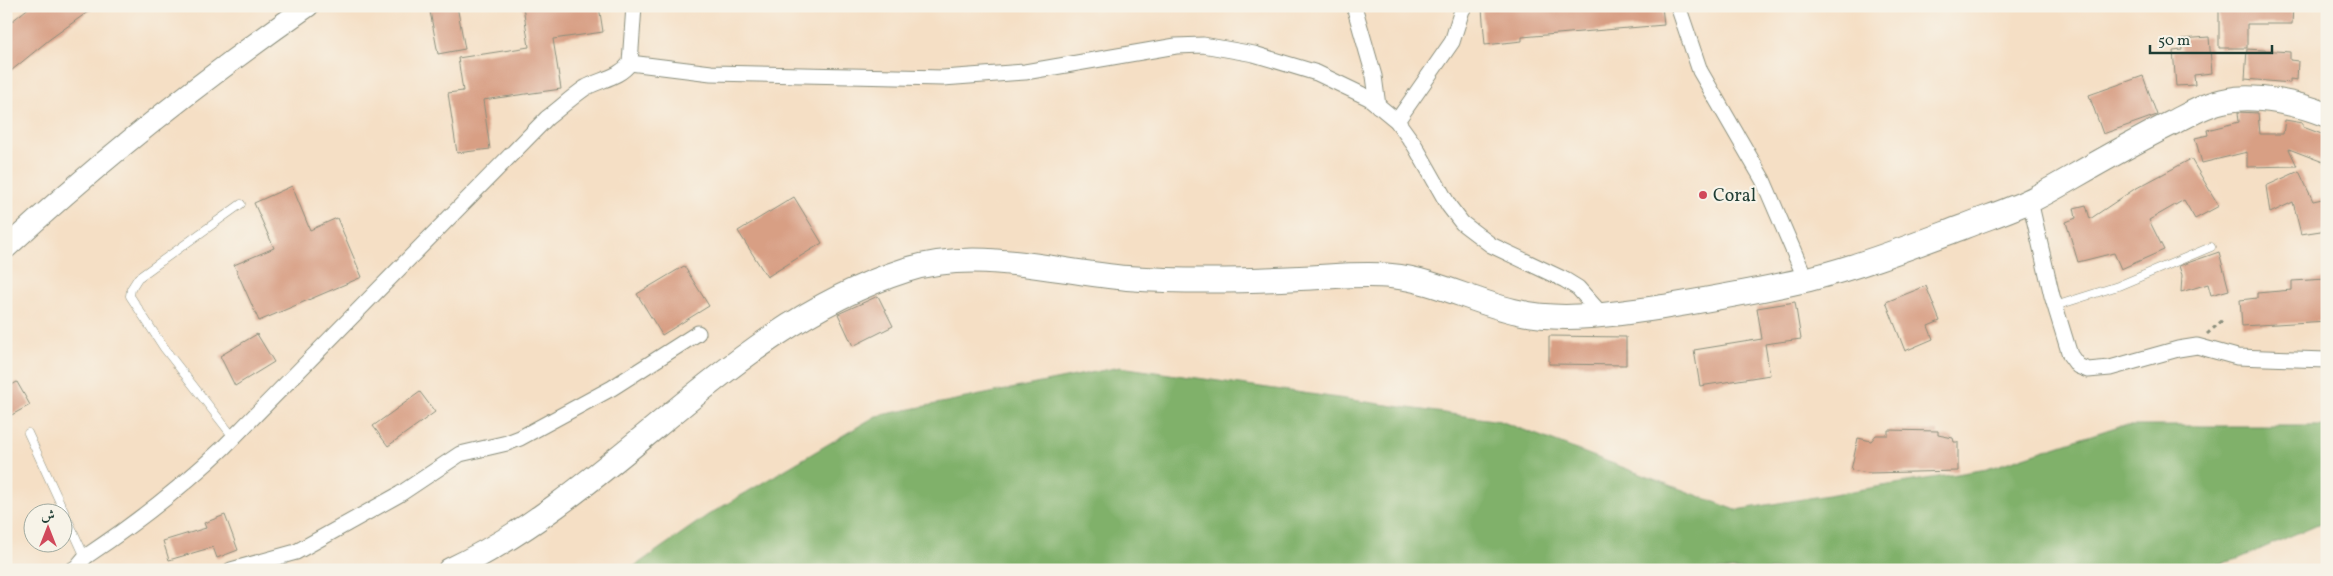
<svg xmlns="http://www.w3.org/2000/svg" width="2333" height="576" viewBox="0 0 2333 576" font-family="Vollkorn,Amiri,serif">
<rect width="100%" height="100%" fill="#f7f3e8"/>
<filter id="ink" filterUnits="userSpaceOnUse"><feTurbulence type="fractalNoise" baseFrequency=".02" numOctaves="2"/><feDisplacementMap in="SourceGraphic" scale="10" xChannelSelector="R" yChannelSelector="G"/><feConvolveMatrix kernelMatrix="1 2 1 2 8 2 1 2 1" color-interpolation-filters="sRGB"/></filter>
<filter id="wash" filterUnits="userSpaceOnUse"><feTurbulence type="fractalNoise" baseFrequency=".0096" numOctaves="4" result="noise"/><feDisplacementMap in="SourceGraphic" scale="20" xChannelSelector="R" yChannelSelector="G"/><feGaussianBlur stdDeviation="1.12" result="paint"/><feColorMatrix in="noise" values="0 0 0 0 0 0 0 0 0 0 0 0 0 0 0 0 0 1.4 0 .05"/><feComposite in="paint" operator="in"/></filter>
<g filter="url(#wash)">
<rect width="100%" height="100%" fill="#f5dfc5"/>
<polygon fill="#80b16b" stroke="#507750" points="1120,367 1500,421 1736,510 1987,469 2119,426 2327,426 2327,520 2238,559 2197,570 629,570 708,515 876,416"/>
<g id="blocks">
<g fill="#d89f84">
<polygon points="31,6 96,6 50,39 6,75 6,26"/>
<polygon points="429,6 457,6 465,49 438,54"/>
<polygon points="523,6 599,6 603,32 553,39 561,89 483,100 490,149 457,153 448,93 463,91 458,58 529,47"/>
<polygon points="1516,6 1662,6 1664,25 1522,37 1522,41 1485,45 1482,9"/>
<polygon points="2223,6 2293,6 2292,24 2247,24 2247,48 2219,48 2219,10 2223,10"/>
<polygon points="2209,37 2212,73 2194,75 2195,85 2176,86 2173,51 2182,50 2181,39"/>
<polygon points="2247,49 2290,52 2290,60 2298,61 2297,80 2290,79 2290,83 2245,79"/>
<polygon points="2143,76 2157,115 2103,134 2089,95"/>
<polygon points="2238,112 2258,113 2260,134 2283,134 2285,120 2303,123 2303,127 2327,136 2327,151 2323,162 2289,149 2297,166 2247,167 2247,152 2202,163 2195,138 2208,135 2207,130 2239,122"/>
<polygon points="2191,159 2219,206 2195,219 2184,200 2149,220 2164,250 2121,269 2114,253 2078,262 2066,222 2076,218 2074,208 2086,205 2090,219 2133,190"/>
<polygon points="2299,171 2313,201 2327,198 2327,230 2301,234 2293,202 2270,213 2266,186"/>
<polygon points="292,186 310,230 337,218 362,277 259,321 234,265 274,248 254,203"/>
<polygon points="794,197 822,243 767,277 738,231"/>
<polygon points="2219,252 2229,290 2211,295 2208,284 2181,292 2182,275 2179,266"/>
<polygon points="684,266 709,306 662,335 637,294"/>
<polygon points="2327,279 2327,321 2242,326 2240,300 2257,298 2257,293 2292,290 2292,281"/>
<polygon points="1926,286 1940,321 1928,326 1933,339 1905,351 1886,302"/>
<polygon points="878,296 893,326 853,346 838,314"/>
<polygon points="1795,302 1801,339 1765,344 1770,375 1700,386 1694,350 1762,339 1757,308"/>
<polygon points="257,334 274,362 235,386 220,356"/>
<polygon points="1549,336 1626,337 1626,365 1549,364"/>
<polygon points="17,382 30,405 6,418 6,388"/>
<polygon points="420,392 435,412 388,446 373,426"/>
<polygon points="1888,430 1938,431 1938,435 1953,438 1954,442 1958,442 1958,471 1868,473 1851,470 1858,438 1871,441 1876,435 1888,435"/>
<polygon points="225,515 238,550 217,558 213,547 169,560 163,541 206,528 204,523"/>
</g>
</g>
</g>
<g filter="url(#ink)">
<use href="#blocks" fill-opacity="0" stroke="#8a8e7c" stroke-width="1"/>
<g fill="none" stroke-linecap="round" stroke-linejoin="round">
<defs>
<g id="service">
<polyline points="2055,306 2118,286 2211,247"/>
<polyline points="28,433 85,557"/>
<polyline points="234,438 164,348 130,296 131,289 138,278 241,204"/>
</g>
<g id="minor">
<polyline points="1354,6 1374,76 1378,106"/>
<polyline points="1678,6 1700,71 1763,180 1806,280"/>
<polyline points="630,63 711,73 943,78 1025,72 1176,46 1203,45 1254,54 1317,73 1369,98 1397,121 1415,146 1449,206 1462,223 1491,245 1565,280 1578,288 1602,315"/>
<polyline points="1397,121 1452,42 1462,10 1465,6"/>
<polyline points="2030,201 2052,296 2070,355 2078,366 2088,370 2110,368 2178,349 2197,346 2237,357 2327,360"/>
<path d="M72,570c8,-3 8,-10 16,-15 48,-32 94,-68 136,-108l323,-329c13,-10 25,-21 38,-30 16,-9 34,-10 45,-25l4,-57"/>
<polyline points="231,570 296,552 400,494 460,454 507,443 520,438 612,388 698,333"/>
</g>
<path id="secondary" d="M6,248c95,-88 196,-168 302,-242"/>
<path id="primary" d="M450,570c167,-78 279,-244 456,-300 72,-23 149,2 221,8 57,4 116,3 173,0 31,-1 61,-5 91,-2 45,4 84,27 127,36 46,11 105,1 151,-6 47,-8 94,-16 140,-27 52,-13 103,-33 154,-52 22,-9 45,-16 66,-26 15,-7 30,-16 44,-24 33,-19 65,-37 99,-54 18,-9 36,-20 56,-23 27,-6 73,4 99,15"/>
</defs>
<use href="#service" stroke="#8a8e7c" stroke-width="9"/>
<use href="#minor" stroke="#8a8e7c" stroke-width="17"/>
<use href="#secondary" stroke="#8a8e7c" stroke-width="23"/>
<use href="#primary" stroke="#8a8e7c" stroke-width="26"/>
<polyline stroke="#8a8e7c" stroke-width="3" stroke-dasharray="4 4" stroke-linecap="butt" points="2207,334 2224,319"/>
<use href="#service" stroke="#fff" stroke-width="8"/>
<use href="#minor" stroke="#fff" stroke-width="15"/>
<use href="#secondary" stroke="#fff" stroke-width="21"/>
<use href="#primary" stroke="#fff" stroke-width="24"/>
</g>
</g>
<circle fill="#d1495b" stroke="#f7f3e8" stroke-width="2" cx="1703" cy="195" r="5"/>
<g text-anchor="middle" stroke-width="4.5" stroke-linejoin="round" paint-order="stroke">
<g font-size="18" fill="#1f3d34" stroke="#f7f3e8" text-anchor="start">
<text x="1713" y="201">Coral</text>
</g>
</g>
<rect width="2333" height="576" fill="none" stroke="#f7f3e8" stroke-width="25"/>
<g transform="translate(48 528)"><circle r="24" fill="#f7f3e8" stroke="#a1aaa0"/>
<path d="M0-4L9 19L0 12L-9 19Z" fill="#d1495b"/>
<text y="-8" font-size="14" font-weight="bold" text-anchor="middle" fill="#1f3d34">ش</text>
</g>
<path d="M2150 45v8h122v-8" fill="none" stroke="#1f3d34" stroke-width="2.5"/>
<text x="2158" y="45" font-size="15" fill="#1f3d34" stroke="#f7f3e8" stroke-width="4" paint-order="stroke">50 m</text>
</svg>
